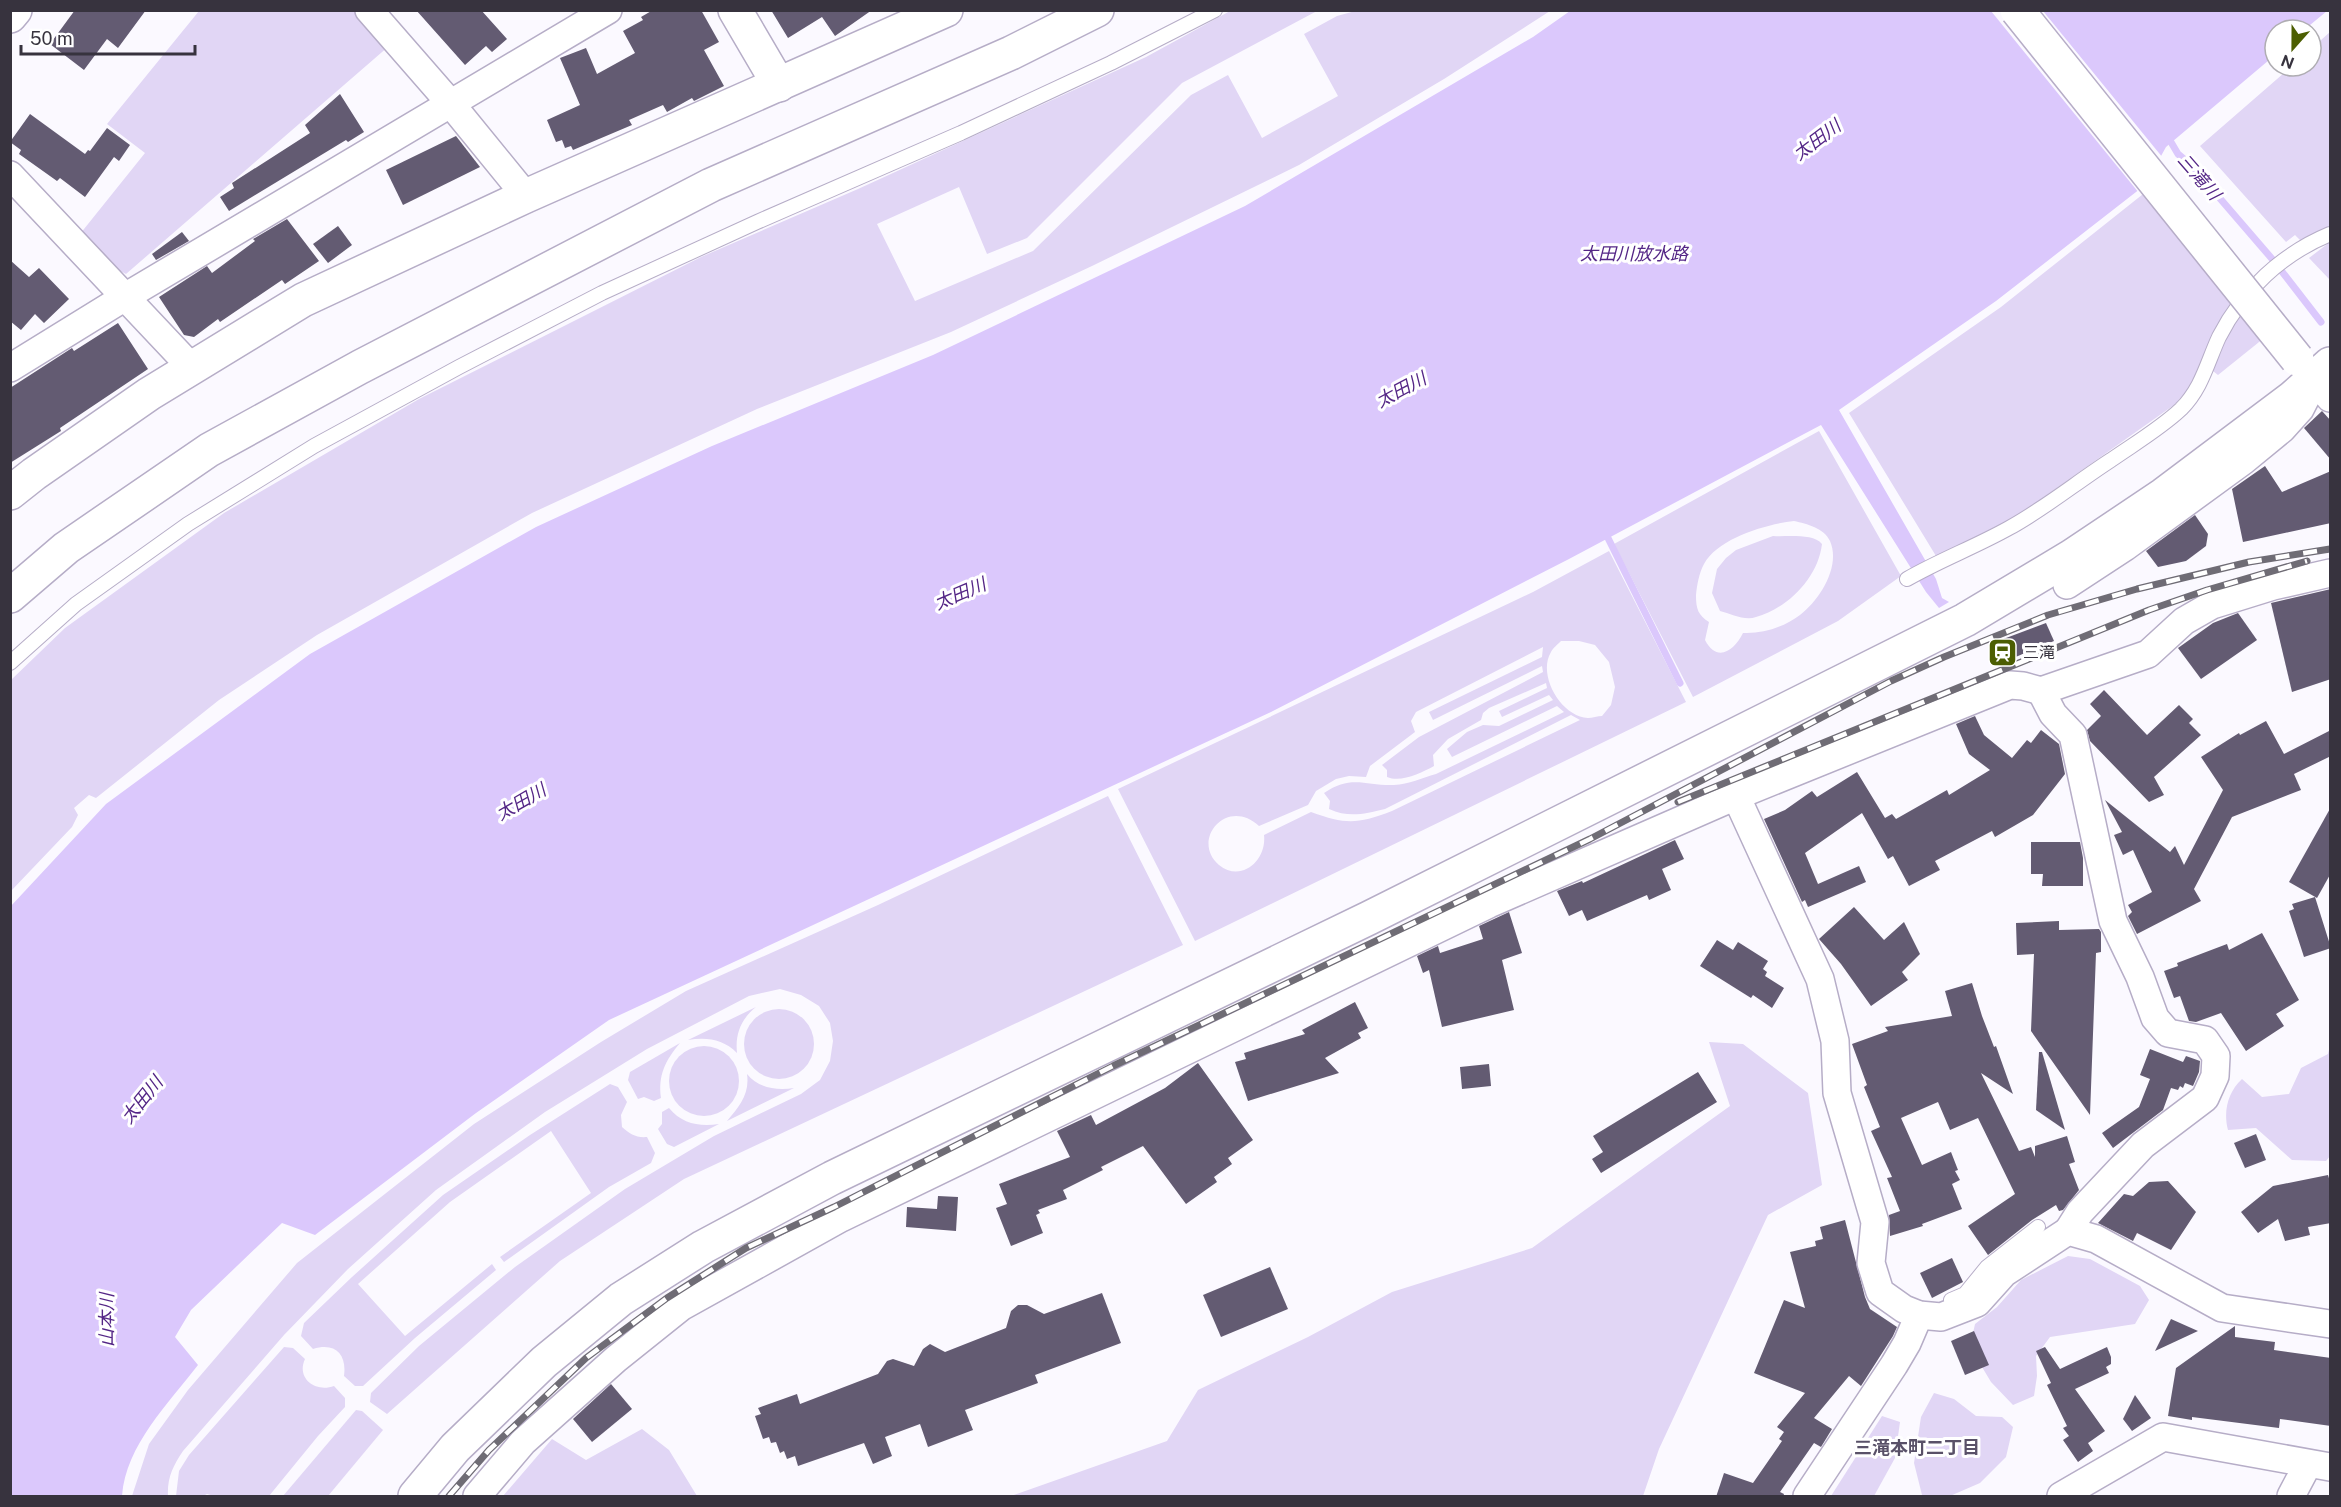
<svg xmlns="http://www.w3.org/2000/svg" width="2341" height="1507" viewBox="0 0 2341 1507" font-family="'Public Sans','Noto Sans JP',sans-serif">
<rect width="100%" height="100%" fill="#fbf9ff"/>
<g fill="#e1d6f5" fill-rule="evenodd">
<polygon points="1359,10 1550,11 1444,79 1299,165 1092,266 951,332 757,409 532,513 317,635 219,700 96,798 89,795 74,808 78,815 72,827 11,891 11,680 65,628 224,513 419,399 701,257 858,189 1146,57 1230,11 1317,11 1182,83 1027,238 987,254 959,187 877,224 915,301 1033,251 1191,95 1228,75 1262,138 1338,96 1304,34 1337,16"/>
<polygon points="199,11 358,11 389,46 126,274 113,267 80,234 145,153 107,124"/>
<polygon points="2330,32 2330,227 2301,241 2295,235 2286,242 2200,146 2292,66 2311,66 2311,49"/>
<polygon points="2167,175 2253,281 2194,383 2174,405 2000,528 1936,556 1849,413 2001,307"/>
<polygon points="2330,242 2330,280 2309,258"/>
<path d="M2259,299l20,27 -61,49 -5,-4c11,-36 17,-47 46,-72z"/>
<path d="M1819,431l82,145 -63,45 -145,76 -79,-153zM1794,521c13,3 30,7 36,20 11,25 -10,59 -30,74 -16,12 -37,19 -57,18 -9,18 -26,30 -38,7l4,-18c-11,-7 -13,-13 -13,-27 1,-10 3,-22 8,-31 14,-26 63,-40 90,-43z"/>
<path d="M1773,536c14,1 40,-3 49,8 -4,34 -34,64 -66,73 -11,4 -25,-3 -36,-6l-8,-18 5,-24 9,-11 10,-8z"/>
<path d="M1609,551l77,151 -491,239 -77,-152 415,-197zM1579,641l16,4 14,17 6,25 -4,18 -9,11c-4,0 -10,2 -14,2 -27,-1 -51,-43 -37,-66 2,-4 7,-8 10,-11zM1543,647l-1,10 -113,55 4,8 109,-54 1,6 -124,65 -37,28 5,5v7c14,6 34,-4 47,-11l-1,-11 15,-16 33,-19 2,-7 6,-5 57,-25 1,5 -48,23 3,6 47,-22 4,5 -54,26 -16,-1 -16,7 -20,17 5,8 105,-51 7,6 -128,62c-14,4 -27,10 -42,11 -28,1 -43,-11 -70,8l6,8 -1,8c20,9 35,5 56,0l186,-94 9,5 -188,91c-35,13 -45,14 -81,1l-47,23c3,26 -23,48 -45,30 -29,-25 8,-69 40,-39l49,-21 8,-14 20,-12 13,-3 17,1 4,-11 45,-34 -4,-11 5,-9z"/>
<path d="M1108,796l75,149 -499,234 -124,82 -173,153 -17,-12 1,-9 48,-47 96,-79 110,-78 89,-53 87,-42 19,-14 10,-19 3,-20 -3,-18 -11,-17 -18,-11 -21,-6 -31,7 -102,53 -102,63 -109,78 -88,79 -64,66 -101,116c-10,15 -16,27 -15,45h-36l17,-52 39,-54 109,-127 177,-139 127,-82 85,-51 192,-86z"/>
<path d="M756,1007c-15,12 -21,27 -19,46 -14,-14 -30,-16 -49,-13z"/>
<circle cx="779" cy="1044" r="35"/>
<polygon points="1709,1042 1743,1044 1808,1093 1822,1185 1768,1215 1659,1449 1643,1496 1011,1496 1167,1441 1198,1390 1308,1337 1392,1292 1532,1248 1730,1106"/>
<path d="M680,1043c-15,18 -22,32 -19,55l-7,3 -10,-4 -6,2 -10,-19 2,-8z"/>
<path d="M2330,1045v111l-4,5 -34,-1 -36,-32 -28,2c-5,-19 0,-38 14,-51l20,18 27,-3 12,-26 27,-14z"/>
<circle cx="704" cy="1081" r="35"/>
<path d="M747,1074c11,14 30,17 47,14l-67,33c12,-14 23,-27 20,-47z"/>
<path d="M610,1084l8,3 9,15 -6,13 1,12c8,7 14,11 25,10l8,16 -4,10 -42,24 -105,75 -4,-5 91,-64 -40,-62 -101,71 -92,82 47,52 87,-72 4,6 -81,68 -52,48h-8l-11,-10c3,-22 -9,-34 -31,-27l-12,-13 3,-13 48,-46 91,-82 87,-60z"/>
<path d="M669,1108c13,16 31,19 50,16l-45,23 -7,-3 -9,-15 4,-5v-12z"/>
<polygon points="2068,1256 2090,1259 2140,1286 2149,1300 2135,1324 2050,1337 2036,1356 2037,1376 2034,1396 2013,1405 1991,1382 1970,1347 1975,1324 1997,1307 2021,1280"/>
<path d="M284,1347l9,1 12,11c-9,19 10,34 29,27l11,12v9l-27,29 -49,60h-55l-7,-2 -4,2h-27l3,-25 10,-16z"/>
<polygon points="1934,1393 1954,1399 1976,1416 2002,1417 2013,1427 2006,1457 1980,1483 1950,1496 1922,1495 1914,1463 1921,1417"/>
<polygon points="356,1410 362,1411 383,1430 328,1496 283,1496"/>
<polygon points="1882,1416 1900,1422 1895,1458 1874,1496 1831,1496"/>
<polygon points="642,1429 669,1450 697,1496 503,1496 552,1439 586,1460"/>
</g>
<path fill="#dbc8fc" d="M1570,11h757l-23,19h-29v25l-109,92 -21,38 -149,116 -157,109 97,169 6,19 7,4 -10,6 -13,-16 -105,-167 -252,134 -298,153 -662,308 -133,93 -161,122 -33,-12 -91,87 -16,27 23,28c-30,39 -72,80 -76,131h-111l-1,-589 96,-103 204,-150 226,-127 176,-81 221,-91 312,-149 288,-169z"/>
<polygon fill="#fbf9ff" points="1991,11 2043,11 2163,158 2147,187 2139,193"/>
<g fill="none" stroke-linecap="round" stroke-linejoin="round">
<g stroke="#dbc8fc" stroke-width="7">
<polyline points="2168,137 2178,154 2192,166 2273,260 2321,322"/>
<polyline points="1605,532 1680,683"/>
</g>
</g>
<g fill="#635b72">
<polygon points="75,10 146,10 118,48 107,39 84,70 50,44"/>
<polygon points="416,10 481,10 507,39 492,52 486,46 465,65"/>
<polygon points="653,10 701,10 719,42 704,50 724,86 694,101 692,98 667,112 663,105 629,120 632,125 573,150 571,146 565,148 562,140 556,142 547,120 580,105 560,58 586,48 597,74 635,53 623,31 643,20 641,17"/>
<polygon points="771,10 872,10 835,36 822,17 788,38"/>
<polygon points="340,94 364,132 348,142 346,140 229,211 220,197 234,188 232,183 310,133 305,125"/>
<polygon points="30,114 85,154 88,150 90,151 107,128 130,145 119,161 114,157 85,197 60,178 57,181 19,154 21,150 10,142"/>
<polygon points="456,136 480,167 403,205 386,170"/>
<polygon points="287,219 319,261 285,284 282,280 220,322 218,319 194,337 184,335 159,297 207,266 212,273 255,241 253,239"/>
<polygon points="338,226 352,245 328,263 313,244"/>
<polygon points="182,232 189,241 156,260 152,254"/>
<polygon points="10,260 29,277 39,268 69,299 44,323 35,314 21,330 10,321"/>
<polygon points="118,323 148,369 60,428 61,431 10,463 10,388 72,348 74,351"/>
<polygon points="2322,411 2331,421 2331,460 2304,428"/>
<polygon points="2265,466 2282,492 2331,471 2331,523 2243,542 2232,489"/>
<polygon points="2195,515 2208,534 2206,546 2186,561 2158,567 2146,551"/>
<polygon points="2331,589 2331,679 2292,692 2271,603"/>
<polygon points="2238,613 2257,640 2201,679 2178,648 2213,623"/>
<polygon points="2046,623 2054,641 1999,664 1990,644"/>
<polygon points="2104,690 2147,735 2179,705 2193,719 2189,723 2201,735 2154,777 2164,795 2149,802 2090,741 2087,730 2101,716 2090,704"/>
<polygon points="1975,716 1984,735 2012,758 2027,740 2031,743 2041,730 2059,744 2065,774 2033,815 1995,837 1992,831 1935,861 1940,870 1909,886 1893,856 1888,859 1862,813 1805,853 1818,884 1859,866 1866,882 1808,907 1805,900 1802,902 1764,819 1785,810 1812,791 1817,797 1857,772 1885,818 1892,814 1896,819 1947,790 1949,795 1990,770 1969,754 1956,724"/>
<polygon points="2266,721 2284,754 2331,730 2331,756 2294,774 2301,790 2232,817 2194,889 2201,901 2137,934 2128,916 2132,912 2128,905 2152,892 2133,850 2123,855 2114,835 2122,832 2105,800 2170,852 2175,846 2184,865 2223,790 2201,757 2239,733 2240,735"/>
<polygon points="2331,807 2331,873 2317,898 2289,882"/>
<polygon points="1675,840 1684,859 1662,869 1671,890 1649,900 1647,895 1587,921 1582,910 1569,916 1557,891 1582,881 1583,883"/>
<polygon points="2031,842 2080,842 2083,858 2083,886 2042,886 2043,874 2031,874"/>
<polygon points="2315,897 2331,948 2304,957 2289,911 2294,909 2292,904"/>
<polygon points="1854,907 1884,940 1904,922 1920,954 1902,972 1908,980 1871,1006 1841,964 1819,939"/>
<polygon points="1509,912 1522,953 1502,960 1514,1010 1442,1027 1429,970 1423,973 1417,956 1438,946 1440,953 1483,939 1479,926"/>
<polygon points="2059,921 2059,930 2099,929 2101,932 2101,952 2096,953 2090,1115 2031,1031 2034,954 2017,955 2016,923"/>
<polygon points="2262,933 2299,1000 2276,1014 2284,1026 2246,1051 2221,1013 2196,1022 2189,1021 2180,996 2174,998 2164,971 2178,966 2177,963 2227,944 2229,950"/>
<polygon points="1717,940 1733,950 1738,942 1768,961 1763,969 1767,972 1765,976 1784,988 1772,1008 1753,995 1751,998 1700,966"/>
<polygon points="1972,983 1982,1016 1994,1047 1996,1046 2013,1094 1981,1073 2019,1151 2031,1147 2035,1157 2035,1146 2067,1136 2075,1162 2069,1164 2079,1190 2063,1210 2059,1211 2056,1205 2032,1220 1988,1255 1968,1226 2015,1194 1978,1118 1950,1130 1938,1102 1901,1118 1922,1165 1951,1152 1958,1170 1955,1171 1960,1180 1952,1184 1962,1209 1922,1224 1923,1226 1890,1236 1889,1215 1900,1211 1887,1178 1892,1177 1871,1131 1880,1127 1864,1087 1867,1085 1852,1044 1888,1031 1885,1027 1952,1016 1945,991"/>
<polygon points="1355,1002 1368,1028 1358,1033 1361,1038 1325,1058 1339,1073 1248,1101 1235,1062 1246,1059 1244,1053 1305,1034 1302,1030"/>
<polygon points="2150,1049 2183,1062 2186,1056 2200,1061 2199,1072 2193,1086 2185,1083 2183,1088 2180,1086 2178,1090 2171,1088 2163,1110 2113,1148 2102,1133 2139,1107 2150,1079 2140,1075"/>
<polygon points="2039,1052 2042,1052 2065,1130 2036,1110"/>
<polygon points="1198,1063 1253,1140 1228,1158 1232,1164 1214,1177 1217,1182 1186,1204 1143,1146 1101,1167 1103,1170 1063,1190 1067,1199 1038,1210 1040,1213 1036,1215 1043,1233 1011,1246 996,1208 1007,1204 999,1184 1070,1157 1057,1131 1091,1115 1096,1125 1165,1088"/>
<polygon points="1489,1064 1491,1086 1462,1089 1460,1067"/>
<polygon points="1698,1072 1717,1102 1601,1173 1592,1159 1603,1152 1593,1136"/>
<polygon points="2256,1134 2266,1160 2245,1168 2234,1143"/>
<polygon points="2328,1175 2331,1185 2331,1223 2308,1227 2310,1235 2285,1241 2278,1219 2258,1233 2241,1212 2273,1186"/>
<polygon points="2168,1181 2196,1212 2171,1250 2137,1233 2133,1241 2098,1223 2124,1194 2133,1196 2149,1182"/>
<polygon points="938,1196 958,1197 956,1231 906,1227 907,1207 937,1209"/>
<polygon points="1845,1220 1865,1297 1870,1309 1897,1327 1893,1336 1861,1386 1849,1376 1814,1418 1832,1429 1821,1447 1814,1443 1780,1492 1784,1494 1783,1497 1716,1497 1724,1473 1753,1483 1782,1441 1779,1439 1784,1432 1777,1427 1805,1393 1754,1373 1784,1300 1805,1308 1790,1252 1816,1246 1815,1241 1823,1239 1820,1227"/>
<polygon points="1952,1258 1963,1282 1932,1298 1920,1273"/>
<polygon points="1270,1267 1288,1309 1221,1337 1203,1295"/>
<polygon points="1102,1293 1121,1343 1035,1375 1038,1383 965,1410 973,1430 928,1447 920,1424 885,1437 892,1456 873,1464 864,1443 798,1466 795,1456 787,1459 784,1451 780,1453 776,1442 771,1443 769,1437 763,1439 755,1416 761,1414 758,1408 797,1394 800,1404 878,1374 887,1361 893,1359 914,1366 923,1349 930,1344 945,1352 1006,1328 1011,1311 1018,1305 1027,1305 1044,1314"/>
<polygon points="2171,1319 2198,1331 2155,1351"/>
<polygon points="2235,1326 2235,1337 2275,1342 2274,1350 2331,1358 2331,1426 2280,1419 2279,1428 2192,1417 2192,1420 2168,1416 2176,1368"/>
<polygon points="1974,1331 1989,1365 1965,1375 1951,1341"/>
<polygon points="2045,1347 2060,1369 2107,1347 2111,1357 2111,1364 2106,1367 2109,1373 2075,1389 2105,1431 2088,1443 2093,1451 2078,1462 2063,1440 2069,1436 2063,1428 2067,1426 2047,1385 2051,1383 2036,1351"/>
<polygon points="611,1384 632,1409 592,1442 573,1419"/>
<polygon points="2135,1395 2151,1418 2132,1431 2123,1419"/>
</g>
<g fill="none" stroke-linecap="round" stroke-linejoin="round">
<defs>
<g id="service">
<path d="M1907,579c33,-19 68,-32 102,-51 35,-19 68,-46 102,-68 23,-16 50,-32 70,-51 21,-21 26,-46 38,-72 24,-47 63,-83 111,-103"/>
<polyline points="10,663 76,604 188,524 314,446 459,367 602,293 757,222 961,133 1111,63 1215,10"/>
<polyline points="1951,1300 1965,1294 1987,1267 2038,1227"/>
</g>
<g id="minor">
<polyline points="369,10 451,104 526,196"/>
<polyline points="10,175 192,368"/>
<polyline points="10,368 125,297 608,10"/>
<polyline points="2067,585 2125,547 2243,461 2282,429 2300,409 2315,380 2330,398"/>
<polyline points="2041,691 2053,714 2073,735 2113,921 2140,977 2155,1018 2168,1033 2205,1040 2216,1056 2215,1076 2205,1098 2143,1145 2080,1212 2068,1231"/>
<polyline points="1736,796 1820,979 1835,1041 1837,1093 1875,1222 1871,1263 1880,1292 1904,1309 1919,1315 1941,1317 1977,1303 2004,1273 2068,1231 2096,1239 2222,1308 2330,1324"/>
<polyline points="477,1496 523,1442 616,1359 681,1307 841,1218 1489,904 1736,796 2010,685 2023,686 2041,691 2148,654 2184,621 2212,605 2273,586 2330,573"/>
<polyline points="1807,1496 1894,1365 1907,1343 1919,1315"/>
<polyline points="2061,1496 2163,1437 2330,1467"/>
<polyline points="2291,1496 2308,1464"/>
</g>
<g id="tertiary">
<polyline points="735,10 779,85"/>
<polyline points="10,493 34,474 149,394 303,300 526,196 946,10"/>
<polyline points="10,596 66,548 209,450 360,367 711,185 1011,53 1097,10"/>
<polyline points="415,1496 455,1448 544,1362 621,1299 703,1247 832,1178 1369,918 1965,620 2072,556 2163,495 2292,398 2330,364"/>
</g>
<polyline id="secondary" points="10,16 15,10"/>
</defs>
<use href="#service" stroke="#b6adc7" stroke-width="16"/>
<use href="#minor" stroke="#b6adc7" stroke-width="30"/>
<use href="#tertiary" stroke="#b6adc7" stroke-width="36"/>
<use href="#secondary" stroke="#b6adc7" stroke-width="36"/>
<use href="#service" stroke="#fff" stroke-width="14"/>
<use href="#minor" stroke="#fff" stroke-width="27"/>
<use href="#tertiary" stroke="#fff" stroke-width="33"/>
<use href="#secondary" stroke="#fff" stroke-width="33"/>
<defs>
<g id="rail">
<polyline points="1678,802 2149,610 2207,590 2307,561"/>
<polyline points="449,1496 489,1450 586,1358 667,1298 746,1248 834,1207 1113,1066 1590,839 1891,681 1944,657 2048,615 2137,589 2249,562 2330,549"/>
</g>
</defs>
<use href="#rail" stroke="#6f6c75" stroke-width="7"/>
<use href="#rail" stroke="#fff" stroke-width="4.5" stroke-dasharray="14" stroke-linecap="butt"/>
<defs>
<polyline id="tertiary-bridge" points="2017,10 2297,359"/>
</defs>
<use href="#tertiary-bridge" stroke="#b6adc7" stroke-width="36" stroke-linecap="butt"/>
<use href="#tertiary-bridge" stroke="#fff" stroke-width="33"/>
</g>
<defs>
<symbol id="station-square" viewBox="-11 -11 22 22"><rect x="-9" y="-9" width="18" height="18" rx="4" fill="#4c5e02" stroke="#fff"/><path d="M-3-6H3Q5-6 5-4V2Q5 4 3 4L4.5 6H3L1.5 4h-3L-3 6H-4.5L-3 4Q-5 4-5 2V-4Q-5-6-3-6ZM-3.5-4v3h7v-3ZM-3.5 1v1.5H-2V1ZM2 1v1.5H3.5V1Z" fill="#fff"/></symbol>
</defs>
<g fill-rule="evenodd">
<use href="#station-square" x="1986" y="636" width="33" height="33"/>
</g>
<g text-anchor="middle" stroke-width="6" stroke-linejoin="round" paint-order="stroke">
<g font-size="16" fill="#37333e" stroke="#fff" text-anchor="start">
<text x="2023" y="658">三滝</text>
</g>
<g font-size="18" font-style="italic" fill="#542686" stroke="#fff">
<text transform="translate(1817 140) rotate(-37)" y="6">太田川</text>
<text transform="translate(2199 177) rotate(49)" y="6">三滝川</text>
<text x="1634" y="260">太田川放水路</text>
<text transform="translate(1401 390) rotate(-28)" y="6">太田川</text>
<text transform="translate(960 594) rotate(-23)" y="6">太田川</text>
<text transform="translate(521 802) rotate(-30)" y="6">太田川</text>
<text transform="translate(142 1100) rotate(-51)" y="6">太田川</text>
<text transform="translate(107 1320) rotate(-90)" y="6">山本川</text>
</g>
<g font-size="18" font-weight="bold" fill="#595168" stroke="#fff">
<text x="1917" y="1454">三滝本町二丁目</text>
</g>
</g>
<rect width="2341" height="1507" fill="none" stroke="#37333e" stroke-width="24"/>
<g transform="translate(2293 48) rotate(201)"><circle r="28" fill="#ffffff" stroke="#afadb2" stroke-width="1.5"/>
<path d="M0-4.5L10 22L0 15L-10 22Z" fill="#4c5e02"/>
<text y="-9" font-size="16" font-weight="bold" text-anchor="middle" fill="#37333e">N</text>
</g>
<path d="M21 45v9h174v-9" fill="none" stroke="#37333e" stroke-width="3"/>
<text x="30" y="45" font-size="18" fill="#37333e" stroke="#ffffff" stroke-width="4.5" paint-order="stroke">50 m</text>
</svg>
